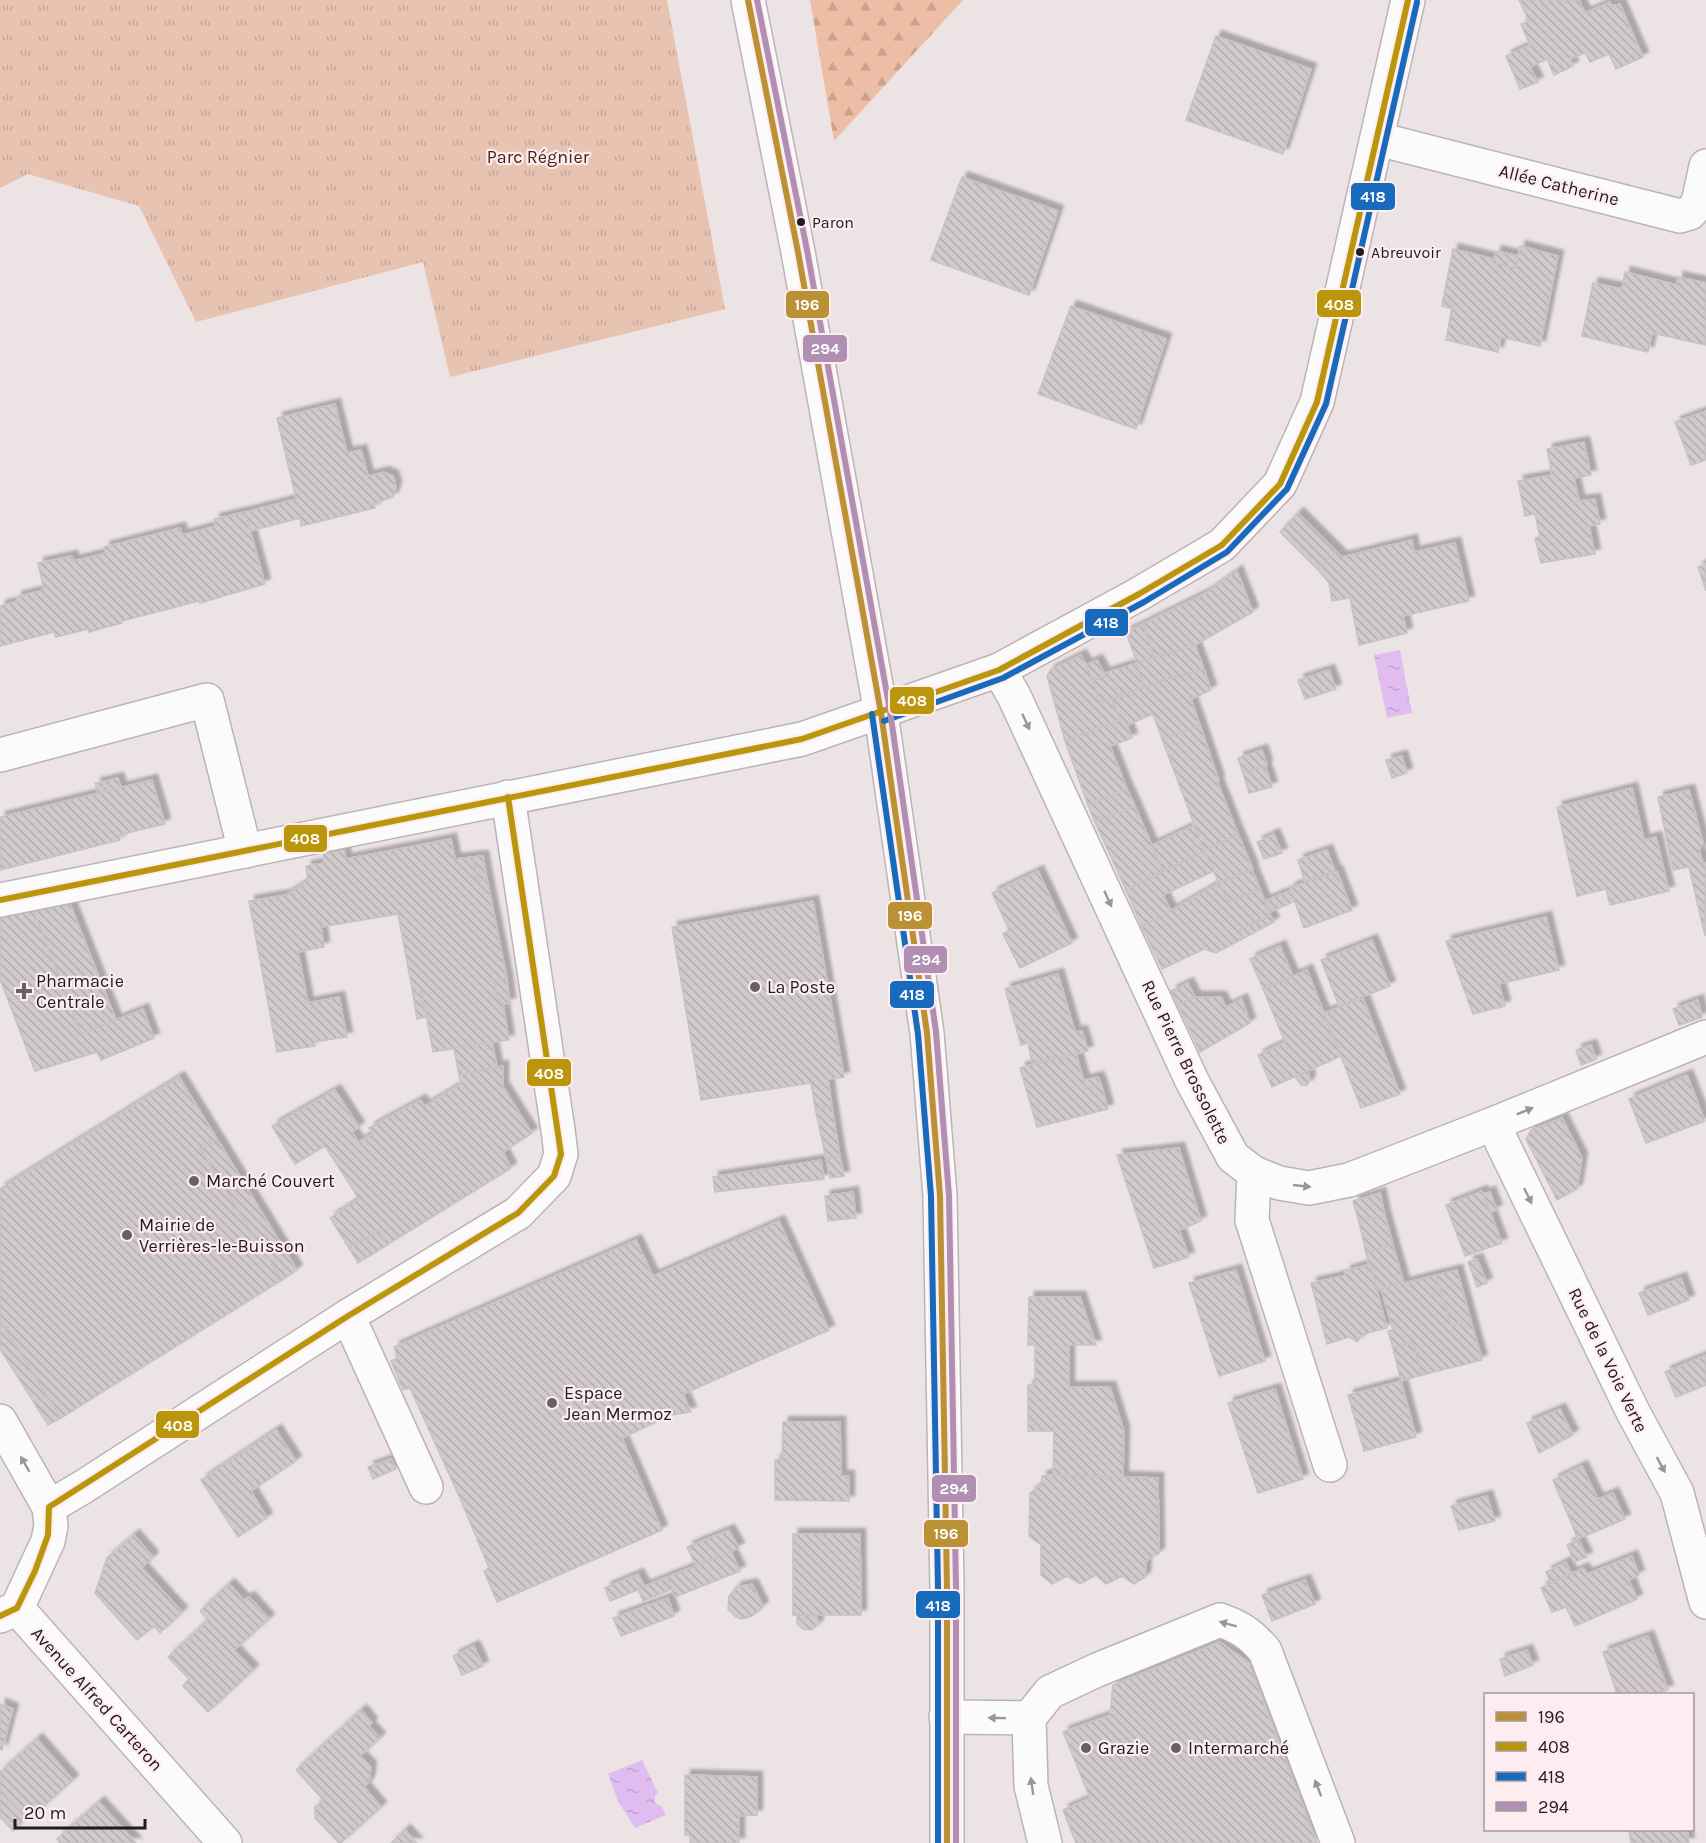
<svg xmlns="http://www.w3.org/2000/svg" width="1706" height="1843" viewBox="0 0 1706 1843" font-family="Karla,sans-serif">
<defs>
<pattern id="grass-tufts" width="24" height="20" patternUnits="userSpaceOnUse" patternTransform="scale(1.5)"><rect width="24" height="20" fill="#e8c3b2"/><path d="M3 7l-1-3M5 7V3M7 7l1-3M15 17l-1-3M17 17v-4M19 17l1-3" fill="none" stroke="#c7a799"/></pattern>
<pattern id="forest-firs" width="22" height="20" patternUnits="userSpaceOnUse" patternTransform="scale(1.5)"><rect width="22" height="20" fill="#edbda6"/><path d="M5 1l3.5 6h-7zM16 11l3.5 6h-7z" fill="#cba28e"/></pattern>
<pattern id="water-ripples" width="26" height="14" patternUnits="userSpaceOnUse" patternTransform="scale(1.5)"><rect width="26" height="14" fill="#e1bcf0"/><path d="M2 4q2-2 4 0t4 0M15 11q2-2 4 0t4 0" fill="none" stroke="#c1a1cd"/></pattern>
<pattern id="building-back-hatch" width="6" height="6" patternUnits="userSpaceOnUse" patternTransform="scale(1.5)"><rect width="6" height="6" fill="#d1caca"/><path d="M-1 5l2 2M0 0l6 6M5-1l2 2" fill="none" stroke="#b3adad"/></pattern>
<filter id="shadow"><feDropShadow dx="5.5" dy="-5.5" stdDeviation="1.5" flood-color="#0004"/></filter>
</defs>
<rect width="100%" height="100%" fill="#ece3e5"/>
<polygon fill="url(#grass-tufts)" points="0,0 667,0 725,309 450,377 423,262 196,322 139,206 28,174 0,188"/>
<polygon fill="url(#forest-firs)" points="810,0 963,0 834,141"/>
<g fill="url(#water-ripples)">
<polygon points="1400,650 1412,713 1387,718 1374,655"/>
<polygon points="642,1760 658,1793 655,1796 655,1803 662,1807 666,1815 635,1828 618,1801 608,1774"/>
</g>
<g fill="url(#building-back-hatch)" stroke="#c9c2c2" stroke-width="1.5" filter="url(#shadow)">
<polygon points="1519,0 1579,0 1585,13 1610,2 1611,6 1620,4 1643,57 1616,69 1609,54 1590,62 1585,53 1570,59 1573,66 1554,75 1547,59 1530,67 1538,82 1520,89 1506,56 1530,45 1521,24 1529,21"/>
<polygon points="1216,36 1311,69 1283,154 1186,120"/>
<polygon points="962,177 1058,211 1029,295 931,260"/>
<polygon points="1520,246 1558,256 1540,346 1501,337 1498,352 1446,340 1453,302 1443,300 1453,249 1494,259 1493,263 1516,268"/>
<polygon points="1496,251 1518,256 1516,268 1493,263"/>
<polygon points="1625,272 1677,285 1678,277 1706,283 1706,345 1652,333 1648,352 1582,336 1593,283 1622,289"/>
<polygon points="1443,300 1453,302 1452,309 1442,306"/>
<polygon points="1071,306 1166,339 1136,429 1038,394"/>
<polygon points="335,404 347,453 361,450 368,476 384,472 393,476 396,487 393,497 374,503 375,508 301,526 300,518 250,531 245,512 296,499 277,418"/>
<polygon points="1706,411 1706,460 1691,465 1675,422"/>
<polygon points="1584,442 1591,475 1574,478 1579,501 1595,499 1600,524 1589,526 1595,554 1541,563 1535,538 1540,537 1535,514 1525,516 1518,481 1552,475 1547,449"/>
<polygon points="245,512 265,584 200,603 199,601 122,621 122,623 89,632 88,629 56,637 54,632 0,646 0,606 18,601 16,597 44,590 38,563 72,556 73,561 106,553 104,547 180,528 182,535 216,526 214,519"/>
<polygon points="1298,513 1336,551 1318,570 1280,532"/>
<polygon points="1412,540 1414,552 1455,543 1469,601 1403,616 1407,633 1359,645 1350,598 1332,601 1329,583 1318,570 1336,551 1342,557"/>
<polygon points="1706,564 1706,591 1698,567"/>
<polygon points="1237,571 1253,612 1195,645 1154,657 1143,624 1206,593"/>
<polygon points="1143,624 1154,657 1137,663 1126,632"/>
<polygon points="1195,645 1204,669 1182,676 1180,674 1144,688 1137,663"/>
<polygon points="1081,655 1091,673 1100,703 1112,699 1120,720 1065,741 1047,676 1050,670"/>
<polygon points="1097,660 1106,676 1093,681 1086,665"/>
<polygon points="1137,663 1144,688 1100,703 1093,681 1106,676 1105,673"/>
<polygon points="1204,669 1211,690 1191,699 1200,725 1162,739 1153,714 1127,725 1132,738 1110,746 1127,789 1088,805 1065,741 1120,720 1112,699 1180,674 1182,676"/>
<polygon points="1329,670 1336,689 1305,699 1298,680"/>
<polygon points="1200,725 1219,781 1217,781 1238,834 1204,851 1162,739"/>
<polygon points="1262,750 1267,765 1243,773 1238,758"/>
<polygon points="1402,756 1407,773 1392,778 1386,760"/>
<polygon points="1265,766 1272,787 1249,793 1243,773"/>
<polygon points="118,778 121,788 104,793 102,782"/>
<polygon points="152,780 165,824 119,835 120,840 0,870 0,817"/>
<polygon points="102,782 104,793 98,794 95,783"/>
<polygon points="1632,788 1644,840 1656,837 1669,891 1610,905 1606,889 1577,896 1557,807"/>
<polygon points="1127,789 1135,806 1095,822 1088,805"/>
<polygon points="1689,790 1703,843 1699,851 1703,863 1706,863 1705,936 1689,867 1673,870 1658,797"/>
<polygon points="1135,806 1163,871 1126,890 1095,822"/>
<polygon points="1194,825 1204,851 1163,871 1152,845"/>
<polygon points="1238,834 1253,869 1219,883 1204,851"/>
<polygon points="1274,834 1282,853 1264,859 1257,842"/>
<polygon points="451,839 455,859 473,857 478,881 487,879 507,979 494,980 497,997 503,1004 509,1040 433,1052 422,992 413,994 398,914 321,927 324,947 298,952 308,1003 339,997 347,1037 314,1042 315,1046 277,1052 249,901 286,895 308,881 306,866 324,863 323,853 344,850 346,859"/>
<polygon points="1327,850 1335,871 1305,882 1298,860"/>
<polygon points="1204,851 1214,871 1163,895 1171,911 1142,927 1126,890"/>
<polygon points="483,856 487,879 478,881 473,857"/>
<polygon points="1252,870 1260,889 1228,902 1219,883"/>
<polygon points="1038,871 1072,943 1020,968 1003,934 1009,930 992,893"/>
<polygon points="1337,871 1352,910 1304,928 1290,888"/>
<polygon points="1219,883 1228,902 1260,889 1270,915 1239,930 1244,938 1216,953 1204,949 1162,969 1142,927"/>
<polygon points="1291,890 1295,901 1270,912 1265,901"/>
<polygon points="67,896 116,1020 81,1034 32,906"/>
<polygon points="813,901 844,1077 828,1079 832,1107 815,1108 811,1083 701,1100 672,927"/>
<polygon points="32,906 81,1034 143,1009 154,1038 101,1060 97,1052 35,1071 0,979 0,917"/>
<polygon points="1270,915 1274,922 1244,938 1239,930"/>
<polygon points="1546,917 1559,970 1499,984 1505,1006 1473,1014 1446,941"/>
<polygon points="1372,940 1390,986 1339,1006 1321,960"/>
<polygon points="1280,946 1293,976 1263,989 1250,959"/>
<polygon points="1307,970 1341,1056 1272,1087 1258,1055 1285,1042 1263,989"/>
<polygon points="1058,974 1075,1032 1082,1031 1088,1051 1032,1064 1028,1043 1021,1045 1005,989"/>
<polygon points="507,979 510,1003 503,1004 497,997 494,980"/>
<polygon points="1188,983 1195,997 1178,1005 1171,991"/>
<polygon points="422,992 426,1017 417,1019 413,994"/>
<polygon points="1195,997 1221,997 1226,1007 1242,999 1250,1023 1200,1052 1178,1005"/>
<polygon points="1363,998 1400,1094 1361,1108 1324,1013"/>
<polygon points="1698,1000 1702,1017 1679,1025 1673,1009"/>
<polygon points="492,1042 497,1067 459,1075 454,1048"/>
<polygon points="1591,1045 1596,1059 1581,1065 1576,1050"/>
<polygon points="1076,1053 1086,1088 1101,1084 1108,1109 1037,1127 1020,1068"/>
<polygon points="503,1066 503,1087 532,1133 503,1152 511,1168 387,1245 378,1230 349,1248 330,1218 359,1199 325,1146 295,1164 272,1126 335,1090 359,1127 352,1132 358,1142 373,1134 369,1128 420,1100 425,1106 461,1084 459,1075"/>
<polygon points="1308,1071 1310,1080 1307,1085 1301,1085 1295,1077"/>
<polygon points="1687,1075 1705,1121 1646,1143 1629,1099"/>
<polygon points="179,1077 217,1139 200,1149 282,1280 61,1418 0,1321 0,1189"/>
<polygon points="1098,1077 1101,1084 1086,1088 1084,1080"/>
<polygon points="832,1107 840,1157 826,1159 815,1108"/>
<polygon points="1562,1118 1582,1158 1577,1189 1557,1200 1526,1139 1531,1130"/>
<polygon points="217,1139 297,1270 282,1280 200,1149"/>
<polygon points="1179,1148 1201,1221 1179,1230 1189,1257 1154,1268 1117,1155"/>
<polygon points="840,1157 844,1176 830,1178 826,1159"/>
<polygon points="821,1160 824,1179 715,1192 713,1177"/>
<polygon points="1482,1191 1502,1243 1465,1256 1446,1205"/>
<polygon points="853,1192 856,1218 828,1221 825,1196"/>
<polygon points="1490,1192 1497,1210 1490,1212 1483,1194"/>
<polygon points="1380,1193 1385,1216 1359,1222 1353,1201"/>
<polygon points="1385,1216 1393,1245 1366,1253 1359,1222"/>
<polygon points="779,1221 829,1330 683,1394 691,1412 671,1415 622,1438 662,1530 497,1602 484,1571 489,1568 462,1503 410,1388 403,1390 391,1361 398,1358 394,1347 636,1240 653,1276"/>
<polygon points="378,1230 387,1245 358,1263 349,1248"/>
<polygon points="1393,1245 1404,1283 1376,1290 1366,1253"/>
<polygon points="1477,1259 1487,1283 1477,1287 1468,1262"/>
<polygon points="1370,1264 1387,1328 1364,1334 1357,1342 1349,1337 1327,1344 1311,1283 1346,1275 1345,1271"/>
<polygon points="1236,1270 1265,1361 1219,1376 1189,1283"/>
<polygon points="1457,1270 1471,1321 1451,1326 1436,1275"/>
<polygon points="1436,1275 1451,1326 1471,1321 1482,1360 1422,1375 1413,1343 1393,1348 1388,1331 1393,1330 1381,1289"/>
<polygon points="1681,1278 1689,1300 1648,1315 1639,1293"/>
<polygon points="1029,1297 1080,1297 1096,1345 1069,1345 1069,1387 1110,1387 1124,1431 1123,1477 1053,1475 1054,1431 1028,1431 1028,1385 1035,1385 1035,1345 1028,1345"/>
<polygon points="0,1321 61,1418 48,1425 0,1349"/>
<polygon points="1413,1343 1422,1375 1401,1381 1393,1348"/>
<polygon points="1706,1355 1706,1385 1676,1397 1665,1372"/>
<polygon points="1401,1381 1416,1437 1364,1451 1348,1395"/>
<polygon points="1275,1389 1303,1479 1258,1493 1228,1403"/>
<polygon points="1560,1409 1573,1435 1539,1453 1527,1423"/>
<polygon points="783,1422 840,1422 841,1476 849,1476 849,1501 775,1500 775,1460 782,1460"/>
<polygon points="276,1430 296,1461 251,1491 267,1518 238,1537 201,1480"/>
<polygon points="391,1459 396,1469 373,1479 368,1467"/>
<polygon points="1582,1466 1598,1499 1613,1493 1625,1519 1578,1539 1553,1480"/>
<polygon points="1053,1475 1158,1478 1159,1553 1146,1561 1145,1577 1134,1584 1122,1576 1106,1584 1096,1575 1080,1584 1067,1576 1052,1584 1041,1575 1041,1545 1029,1536 1030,1493 1041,1486 1042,1476"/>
<polygon points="1487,1496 1495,1521 1459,1530 1451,1506"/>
<polygon points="729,1530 739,1548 696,1566 687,1547"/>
<polygon points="793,1534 860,1534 861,1615 793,1615"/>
<polygon points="134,1535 153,1557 142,1568 182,1612 160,1633 154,1626 137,1640 95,1593 107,1558"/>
<polygon points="1578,1539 1587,1557 1574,1562 1567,1545"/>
<polygon points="731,1552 740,1571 675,1597 667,1577"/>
<polygon points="1632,1556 1639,1575 1629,1580 1637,1599 1575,1626 1566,1607 1552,1612 1541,1588 1583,1568 1587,1574"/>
<polygon points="1566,1562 1571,1573 1551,1583 1546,1572"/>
<polygon points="638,1574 645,1587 610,1601 605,1588"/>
<polygon points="667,1577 672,1589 643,1601 638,1589"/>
<polygon points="1305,1580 1315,1604 1272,1621 1262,1595"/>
<polygon points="229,1584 244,1600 249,1597 269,1619 234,1650 253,1670 208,1712 183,1686 189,1679 168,1657 208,1620 200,1611"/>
<polygon points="752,1584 763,1606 752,1616 742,1619 736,1617 728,1609 729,1596 737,1587"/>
<polygon points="668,1598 674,1616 621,1636 613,1618"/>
<polygon points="797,1615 817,1616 818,1624 812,1630 803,1629 797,1624"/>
<polygon points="1648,1636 1668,1690 1654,1694 1617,1694 1603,1652"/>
<polygon points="1220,1642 1249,1663 1317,1843 1076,1843 1063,1810 1090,1798 1063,1732 1110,1715 1113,1685"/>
<polygon points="474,1646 483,1666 462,1675 453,1656"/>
<polygon points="1527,1650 1533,1665 1505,1676 1500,1659"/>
<polygon points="0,1704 13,1709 2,1750 0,1749"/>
<polygon points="361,1710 372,1723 369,1726 380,1738 360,1756 371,1767 369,1782 364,1787 381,1807 341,1843 339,1843 315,1818 315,1807 324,1801 296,1770"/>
<polygon points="37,1739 73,1780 28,1820 0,1789 0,1772"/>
<polygon points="685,1775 757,1777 757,1815 739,1816 739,1843 690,1843 690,1835 685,1835"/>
<polygon points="0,1789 25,1818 13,1831 0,1817"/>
<polygon points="99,1802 136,1843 60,1843 57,1839"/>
<polygon points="405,1830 417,1843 391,1843"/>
<polygon points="1629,1830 1687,1830 1689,1843 1631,1843"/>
</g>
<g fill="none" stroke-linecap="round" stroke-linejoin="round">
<defs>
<g id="minor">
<polyline points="748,0 798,252 881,713 927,1033 940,1196 947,1588 947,1843"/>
<polyline points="1378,139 1680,216 1690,213 1698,203 1706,166"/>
<polyline points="999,670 1014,696 1192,1081 1233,1157 1254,1173 1279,1183 1309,1188 1349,1180 1493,1124 1706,1037"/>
<polyline points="0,755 207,700 245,851"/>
<polyline points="0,900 802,739 999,670 1139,594 1222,545 1280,484 1317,402 1408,0"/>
<polyline points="1493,1124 1633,1412 1677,1493 1706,1602"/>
<polyline points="1254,1173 1252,1220 1330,1465"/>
<polyline points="348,1316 426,1487"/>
<polyline points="0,1421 49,1507 51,1526 48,1541 17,1608 0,1616"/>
<polyline points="49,1507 83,1487 348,1316 518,1213 554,1176 561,1154 558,1130 508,797"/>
<polyline points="17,1608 225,1843"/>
<path d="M946,1717l83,1 21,-26 47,-22 123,-50c20,7 32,15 45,31l73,192"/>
<polyline points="1029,1718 1031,1786 1045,1843"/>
</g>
</defs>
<use href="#minor" stroke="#bbb4b6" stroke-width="36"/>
<use href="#minor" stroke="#fcfbfb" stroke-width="33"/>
<defs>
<polyline id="bus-1" points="748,0 798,252 881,713 927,1033 940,1196 947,1588 947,1843"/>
<g id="bus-2">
<polyline points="0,900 802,739 999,670 1139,594 1222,545 1280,484 1317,402 1408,0"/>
<polyline points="0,1616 17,1608 35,1571 48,1535 49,1507 348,1316 518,1213 554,1176 561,1154 508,797"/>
</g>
<g id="bus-3">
<polyline points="872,714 918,1034 931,1196 938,1588 938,1843"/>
<polyline points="884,721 1003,678 1144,602 1227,552 1287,489 1326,404 1417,2"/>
</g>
<polyline id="bus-4" points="757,0 807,250 890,711 936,1032 949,1196 956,1588 956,1843"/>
</defs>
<use href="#bus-1" stroke="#fdecf0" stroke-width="10"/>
<use href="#bus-2" stroke="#fdecf0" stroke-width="10"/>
<use href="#bus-3" stroke="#fdecf0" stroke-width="10"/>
<use href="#bus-4" stroke="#fdecf0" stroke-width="10"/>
<use href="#bus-1" stroke="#ba9235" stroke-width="6"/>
<use href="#bus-2" stroke="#ba960d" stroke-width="6"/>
<use href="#bus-3" stroke="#186abd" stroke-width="6"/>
<use href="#bus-4" stroke="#b08fb3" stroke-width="6"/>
</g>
<defs><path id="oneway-solid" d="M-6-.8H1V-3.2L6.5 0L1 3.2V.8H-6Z" transform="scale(1.5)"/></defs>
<g fill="#999697">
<use href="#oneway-solid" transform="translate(1026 722) rotate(65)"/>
<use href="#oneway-solid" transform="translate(1108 899) rotate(65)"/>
<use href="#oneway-solid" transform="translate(1525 1111) rotate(-22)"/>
<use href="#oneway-solid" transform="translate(1302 1186) rotate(6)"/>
<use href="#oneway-solid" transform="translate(1528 1196) rotate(64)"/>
<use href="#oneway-solid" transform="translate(25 1464) rotate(-120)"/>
<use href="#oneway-solid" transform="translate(1661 1465) rotate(62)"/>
<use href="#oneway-solid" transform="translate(1228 1624) rotate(-165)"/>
<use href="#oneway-solid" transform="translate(997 1718) rotate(-179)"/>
<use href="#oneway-solid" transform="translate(1032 1786) rotate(-98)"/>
<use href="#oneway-solid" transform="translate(1318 1788) rotate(-111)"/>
</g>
<g fill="#211b1d" stroke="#fdecf0" stroke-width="2">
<circle cx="801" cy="222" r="5"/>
<circle cx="1360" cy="252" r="5"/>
</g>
<g fill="#686163" stroke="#fdecf0" stroke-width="2">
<circle cx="755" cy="987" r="6"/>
<path d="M21 982h6v6h6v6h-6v6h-6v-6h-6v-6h6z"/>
<circle cx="194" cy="1181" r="6"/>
<circle cx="127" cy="1235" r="6"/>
<circle cx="552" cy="1403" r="6"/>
<circle cx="1086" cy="1748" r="6"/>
<circle cx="1176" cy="1748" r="6"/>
</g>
<g text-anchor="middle" stroke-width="4.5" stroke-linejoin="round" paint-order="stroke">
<g font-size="16" fill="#211b1d" stroke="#fdecf0" text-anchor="start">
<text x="812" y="228">Paron</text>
<text x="1371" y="258">Abreuvoir</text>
</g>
<g font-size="18" fill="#442412" stroke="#fdecf0">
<text x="538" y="163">Parc Régnier</text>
</g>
<g font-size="18" fill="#211b1d" stroke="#fdecf0">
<text transform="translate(1559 185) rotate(14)" y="6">Allée Catherine</text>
<text transform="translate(1186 1062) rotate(64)" y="6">Rue Pierre Brossolette</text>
<text transform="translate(1608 1360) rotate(64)" y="6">Rue de la Voie Verte</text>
<text transform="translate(97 1699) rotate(48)" y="6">Avenue Alfred Carteron</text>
</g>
<g font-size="18" fill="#211b1d" stroke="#fdecf0" text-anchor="start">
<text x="36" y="987">Pharmacie<tspan x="36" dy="21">Centrale</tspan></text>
<text x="767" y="993">La Poste</text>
<text x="206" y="1187">Marché Couvert</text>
<text x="139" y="1231">Mairie de<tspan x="139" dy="21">Verrières-le-Buisson</tspan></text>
<text x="564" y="1399">Espace<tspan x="564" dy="21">Jean Mermoz</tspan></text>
<text x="1098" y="1754">Grazie</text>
<text x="1188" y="1754">Intermarché</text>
</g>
</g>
<g stroke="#fdecf0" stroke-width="2">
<rect x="1350" y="182" width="46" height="29" rx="6" fill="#186abd"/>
<rect x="1316" y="289" width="46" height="29" rx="6" fill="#ba960d"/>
<rect x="785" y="290" width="45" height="29" rx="6" fill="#ba9235"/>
<rect x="802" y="334" width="46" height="29" rx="6" fill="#b08fb3"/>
<rect x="1084" y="608" width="45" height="29" rx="6" fill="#186abd"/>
<rect x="889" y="686" width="46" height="29" rx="6" fill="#ba960d"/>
<rect x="283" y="824" width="45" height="29" rx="6" fill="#ba960d"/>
<rect x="887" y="901" width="46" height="29" rx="6" fill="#ba9235"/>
<rect x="903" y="945" width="45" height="29" rx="6" fill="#b08fb3"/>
<rect x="889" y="980" width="46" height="29" rx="6" fill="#186abd"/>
<rect x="526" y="1058" width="46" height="29" rx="6" fill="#ba960d"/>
<rect x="155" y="1410" width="45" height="29" rx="6" fill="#ba960d"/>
<rect x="931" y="1474" width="46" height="29" rx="6" fill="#b08fb3"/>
<rect x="923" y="1519" width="46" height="29" rx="6" fill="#ba9235"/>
<rect x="915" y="1590" width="46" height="29" rx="6" fill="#186abd"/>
</g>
<g font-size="16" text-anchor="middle" font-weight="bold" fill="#fff">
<text x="1373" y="202">418</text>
<text x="1339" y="310">408</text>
<text x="807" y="310">196</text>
<text x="825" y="354">294</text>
<text x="1106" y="628">418</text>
<text x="912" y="706">408</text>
<text x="305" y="844">408</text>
<text x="910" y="921">196</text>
<text x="926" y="965">294</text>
<text x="912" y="1000">418</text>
<text x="549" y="1079">408</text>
<text x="178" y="1431">408</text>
<text x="954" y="1494">294</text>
<text x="946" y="1539">196</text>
<text x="938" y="1611">418</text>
</g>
<rect x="1484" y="1693" width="210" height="138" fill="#fdecf0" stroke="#a5989c" stroke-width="1.5"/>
<rect x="1496" y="1712" width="30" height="9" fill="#ba9235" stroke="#a5989c" stroke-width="1.5"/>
<text x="1538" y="1723" font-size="18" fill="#211b1d">196</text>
<rect x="1496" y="1742" width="30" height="9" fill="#ba960d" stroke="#a5989c" stroke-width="1.5"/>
<text x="1538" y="1753" font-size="18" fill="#211b1d">408</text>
<rect x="1496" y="1772" width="30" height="9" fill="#186abd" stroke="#a5989c" stroke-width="1.5"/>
<text x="1538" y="1783" font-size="18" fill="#211b1d">418</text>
<rect x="1496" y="1802" width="30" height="9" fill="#b08fb3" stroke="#a5989c" stroke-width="1.5"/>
<text x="1538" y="1813" font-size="18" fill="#211b1d">294</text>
<path d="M15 1819v9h130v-9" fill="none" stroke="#211b1d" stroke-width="3"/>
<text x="24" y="1819" font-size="18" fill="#211b1d" stroke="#fdecf0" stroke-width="4.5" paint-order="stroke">20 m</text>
</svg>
